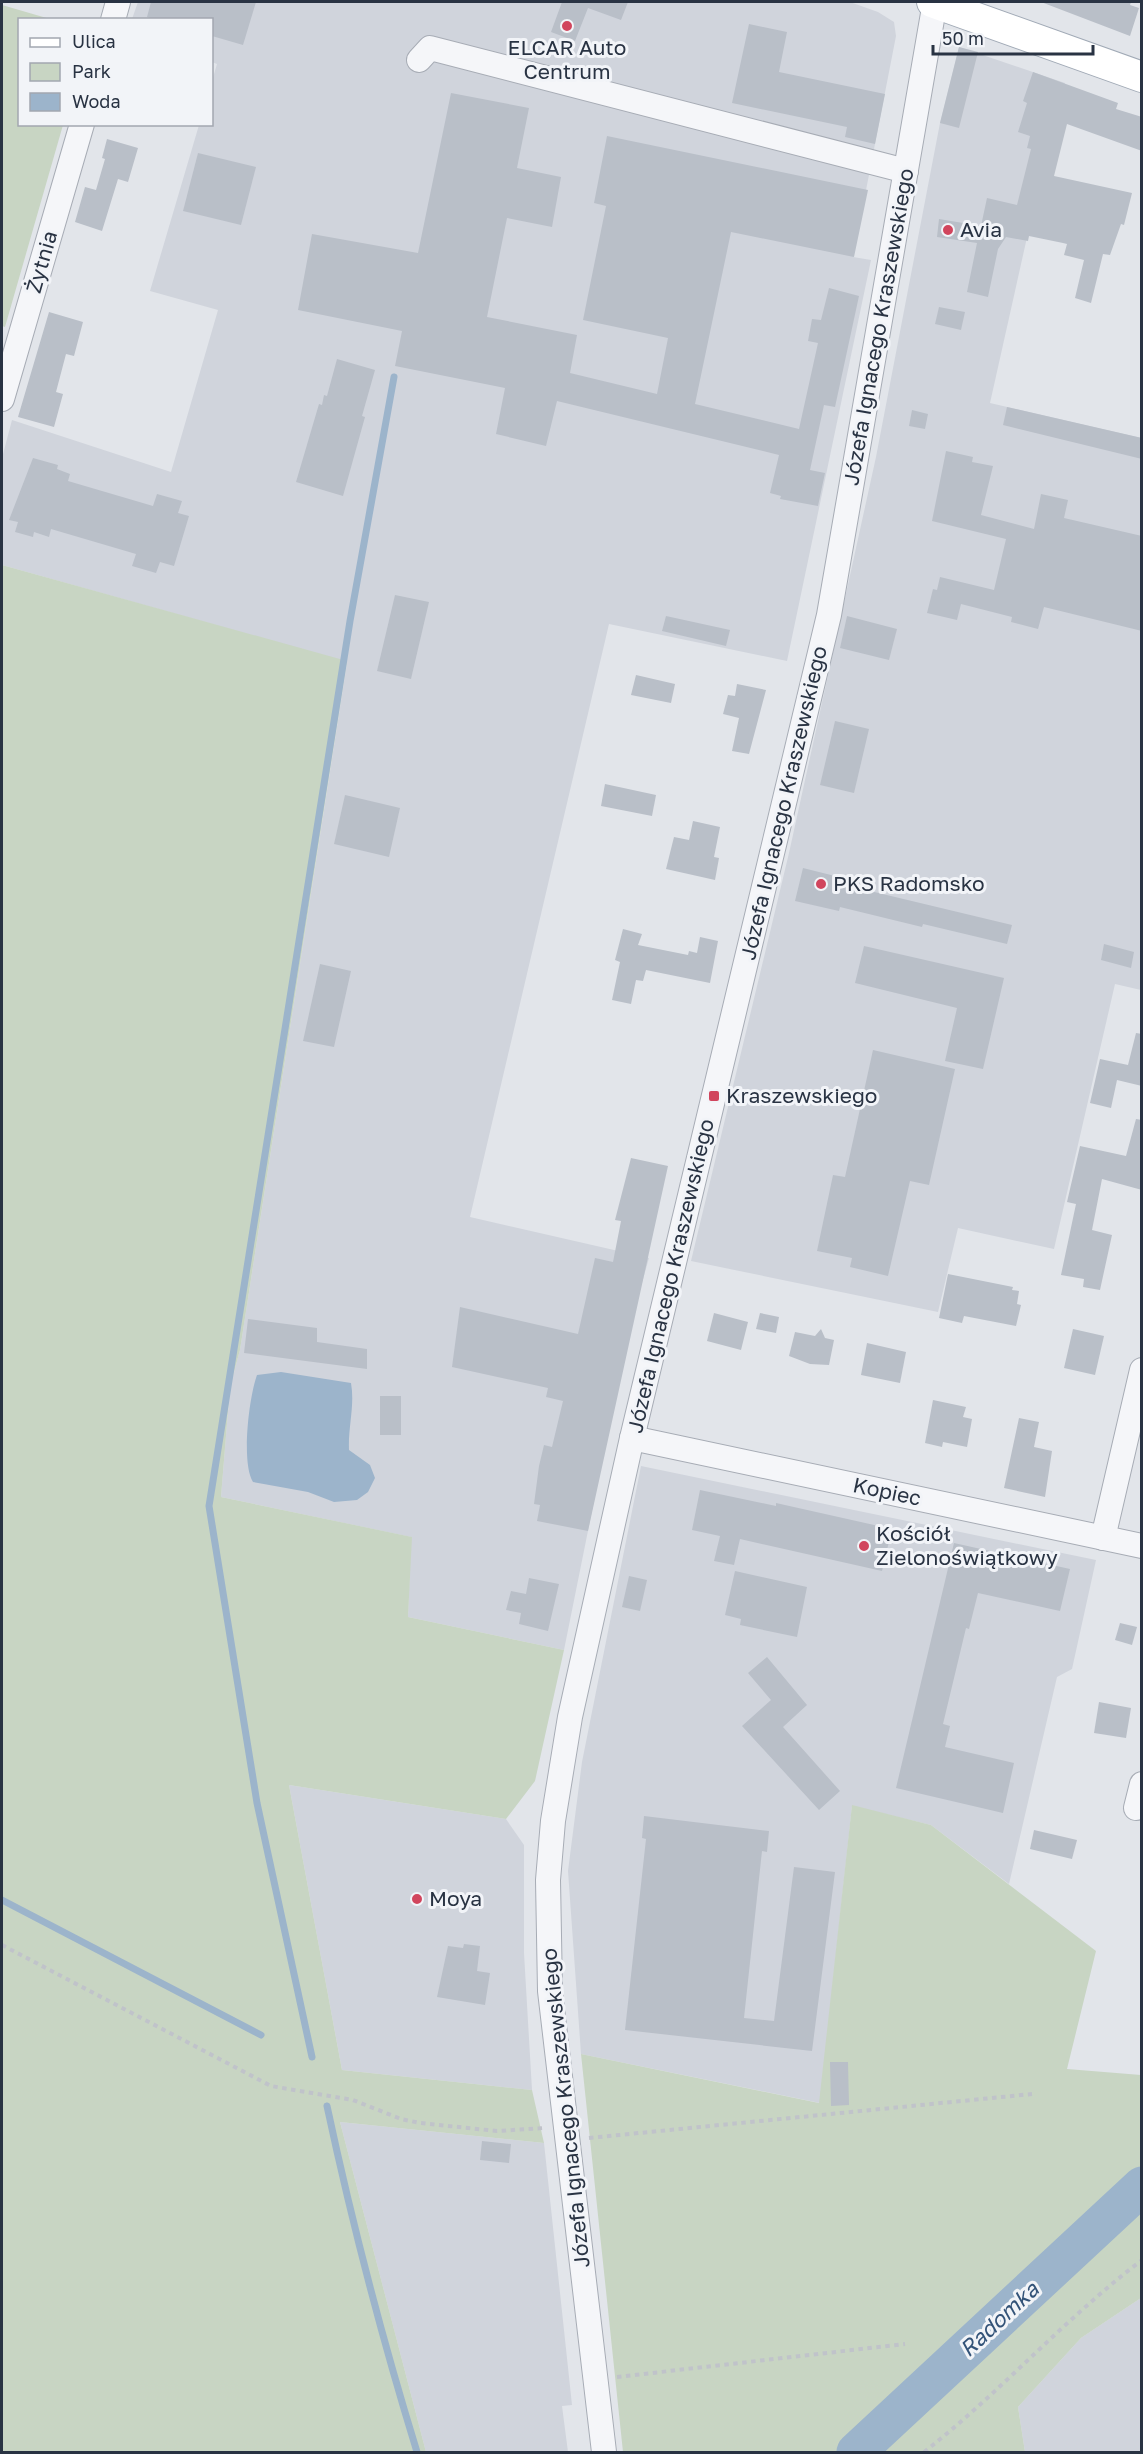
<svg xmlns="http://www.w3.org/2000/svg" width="1143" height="2454" viewBox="0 0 1143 2454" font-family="'Golos Text',sans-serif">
<rect width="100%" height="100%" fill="#e2e5ea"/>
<g fill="#d0d4dc">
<polygon points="138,2 850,2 878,12 894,22 896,36 853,257 871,260 787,661 609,624 470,1217 649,1258 628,1332 564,1650 408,1617 411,1537 221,1497 230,1387 240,1350 347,662 2,565 2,458 12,420 171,472 218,310 150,291 199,125 212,124 212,81 217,64 212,62 212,20 132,19"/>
<polygon points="959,47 1065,83 1055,112 990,403 1141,438 1141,990 1115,984 1054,1249 958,1228 938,1312 691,1261 789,853 876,457 940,123"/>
<polygon points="641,1466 1096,1560 1072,1669 1057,1677 1009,1884 931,1825 852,1806 820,2103 581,2054 568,1871 582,1762"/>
<polygon points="289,1785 506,1819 524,1845 524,1953 532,2090 342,2070"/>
<polygon points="340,2122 544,2143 572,2405 562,2406 568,2452 426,2452"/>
<polygon points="1141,2298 1141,2452 1025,2452 1018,2407 1081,2338"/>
</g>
<g fill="#c8d5c3">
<polygon points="2,5 50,19 20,20 20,124 63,125 5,327 2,326"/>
<polygon points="2,565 347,661 240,1350 230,1387 221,1497 412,1537 408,1617 564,1650 535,1781 506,1819 289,1785 342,2070 532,2090 544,2143 340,2122 426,2452 2,2452"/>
<polygon points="852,1805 931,1825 1096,1951 1067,2069 1141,2075 1141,2298 1081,2338 1018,2407 1025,2452 623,2452 581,2054 819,2103"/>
</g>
<path fill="#9cb4cb" d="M281,1372l70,11c4,22 -3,44 -2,67l21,15 5,13 -7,14 -11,8 -23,2 -26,-10 -55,-10c-12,-19 -4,-85 4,-107z"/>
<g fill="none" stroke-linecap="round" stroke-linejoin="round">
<g stroke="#9cb4cb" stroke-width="7">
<polyline points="2,1900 261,2035"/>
<polyline points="312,2057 257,1803 209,1506 350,621 394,377"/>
<path d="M327,2106c25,117 55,232 90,346"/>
</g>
<polyline stroke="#9cb4cb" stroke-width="39" points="856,2452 1142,2186"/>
</g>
<g fill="#b9bfc8">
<polygon points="151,2 256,2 243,45 212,36 212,20 156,20 147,17"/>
<polygon points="562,2 628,2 621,20 588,8 575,41 551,32"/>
<polygon points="1041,2 1131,2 1130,5 1139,8 1130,36"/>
<polygon points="749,24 787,32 779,72 885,94 875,144 845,137 847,127 732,103"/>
<polygon points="959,47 978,52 959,128 940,123"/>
<polygon points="1033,72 1118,103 1116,109 1142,117 1142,151 1067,124 1054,176 1132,193 1124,225 1121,224 1110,255 1103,254 1091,303 1075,298 1084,260 1064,255 1067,244 1063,243 1029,236 1028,241 1006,237 998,249 988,297 967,292 977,243 937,237 939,219 981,226 987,198 1017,205 1031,149 1027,148 1030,136 1018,132 1027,103 1023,101"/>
<polygon points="451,93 529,108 517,168 561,177 552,227 507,218 487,317 577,335 570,373 657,394 668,338 583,320 606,206 594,203 607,136 868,190 854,257 731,232 695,404 799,429 818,343 808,341 812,319 821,320 829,288 859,296 835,407 824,405 810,470 825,473 818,506 780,499 781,496 770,493 779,455 557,401 546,446 496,434 505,388 395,366 402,331 298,310 312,234 418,253"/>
<polygon points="107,139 138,148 128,182 118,179 102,231 75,222 85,187 96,190 105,159 102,158"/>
<polygon points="198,153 256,167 241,225 183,211"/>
<polygon points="939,307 965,312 961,330 935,324"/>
<polygon points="49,312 83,322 74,356 66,354 56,392 63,394 54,427 18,417"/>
<polygon points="337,359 375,370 362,416 365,417 343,496 296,482 319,404 322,405 324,395 327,396"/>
<polygon points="1007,407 1142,438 1142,459 1003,425"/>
<polygon points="912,410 928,414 925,429 909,426"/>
<polygon points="946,451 973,457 972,462 993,466 981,515 1034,529 1041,494 1068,500 1064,518 1142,536 1142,631 1044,607 1038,629 1011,622 1012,617 961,604 957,620 927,613 933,589 937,590 940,577 994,590 1006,539 932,521"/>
<polygon points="33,458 58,465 57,469 70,474 68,481 153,506 157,494 182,501 178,513 189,516 174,566 160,562 156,573 132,566 136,554 51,529 49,537 34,532 33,537 15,532 18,522 9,520"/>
<polygon points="395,595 429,602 411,679 377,671"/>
<polygon points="666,616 730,630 726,646 662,631"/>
<polygon points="847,616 897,629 889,660 840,648"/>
<polygon points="636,675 675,684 671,703 631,695"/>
<polygon points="737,684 766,690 749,754 732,751 739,718 723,714 728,695 735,696"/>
<polygon points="835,721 869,729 854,793 820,785"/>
<polygon points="605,784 656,795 652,816 601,806"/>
<polygon points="345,795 400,808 389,857 334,844"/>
<polygon points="693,821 720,827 714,857 719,858 715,880 666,869 674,837 689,840"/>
<polygon points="803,868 847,879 845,885 1012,925 1007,944 923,924 922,927 840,907 839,911 795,901"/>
<polygon points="623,929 642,934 638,945 688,955 689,951 697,953 700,937 718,941 710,983 646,970 643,981 636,980 631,1004 612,1000 620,962 615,960"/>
<polygon points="1104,944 1134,952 1131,968 1101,960"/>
<polygon points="864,946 1004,978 983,1069 945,1061 957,1008 855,983"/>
<polygon points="320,964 351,971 334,1047 303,1041"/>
<polygon points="1136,1033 1142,1034 1142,1086 1117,1080 1111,1108 1090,1103 1100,1059 1128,1065"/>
<polygon points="873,1050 955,1069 929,1185 910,1181 888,1276 850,1267 852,1258 817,1251 833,1175 845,1177"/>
<polygon points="1136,1119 1142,1120 1142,1190 1102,1179 1092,1230 1112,1235 1100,1290 1083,1287 1084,1279 1061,1275 1076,1204 1067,1202 1080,1146 1126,1156"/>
<polygon points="631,1158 668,1166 588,1531 537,1521 540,1505 534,1504 539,1466 544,1445 552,1447 563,1401 546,1397 548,1388 452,1367 460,1307 578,1334 595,1258 613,1262 621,1221 615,1220"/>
<polygon points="948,1274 1013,1287 1012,1290 1019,1291 1017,1304 1021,1305 1016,1326 964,1316 962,1323 939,1318"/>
<polygon points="714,1313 748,1322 741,1350 707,1341"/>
<polygon points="760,1313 779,1317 776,1333 756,1329"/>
<polygon points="248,1319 317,1328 317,1342 367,1349 367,1369 244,1353"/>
<polygon points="821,1329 825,1338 834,1340 829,1365 810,1364 789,1356 795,1332 815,1336"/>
<polygon points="1073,1329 1104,1336 1095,1375 1064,1368"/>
<polygon points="867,1343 906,1352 900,1383 861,1375"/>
<rect x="380" y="1396" width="21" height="39"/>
<polygon points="933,1400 966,1407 963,1417 972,1419 967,1447 943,1442 942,1447 925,1443"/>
<polygon points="1019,1418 1039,1422 1034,1447 1052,1451 1045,1497 1004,1488"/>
<polygon points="700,1490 776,1506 776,1503 892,1529 882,1571 740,1539 734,1565 714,1561 720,1536 692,1530"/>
<polygon points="954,1543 1070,1569 1060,1611 978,1593 969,1629 966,1628 943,1724 950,1726 945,1747 1014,1763 1003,1813 896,1788"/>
<polygon points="735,1571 807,1587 797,1637 740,1625 741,1619 725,1615"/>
<polygon points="629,1576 647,1580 640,1611 622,1607"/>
<polygon points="529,1578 559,1584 548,1631 519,1624 521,1613 506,1610 511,1591 526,1594"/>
<polygon points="1120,1623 1137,1627 1132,1645 1115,1640"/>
<polygon points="767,1657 807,1705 783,1727 840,1791 819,1810 742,1726 771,1700 748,1673"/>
<polygon points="1099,1702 1131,1708 1126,1738 1094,1733"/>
<polygon points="644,1816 769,1831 767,1852 762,1851 744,2018 774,2021 794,1867 835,1872 812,2051 625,2030 646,1839 642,1838"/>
<polygon points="1034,1830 1077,1840 1072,1859 1030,1849"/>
<polygon points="464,1944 480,1946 477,1971 490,1973 485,2005 437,1997 448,1946 463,1948"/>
<polygon points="830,2062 848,2062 849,2105 831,2106"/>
<polygon points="482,2141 511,2144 509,2163 480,2160"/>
</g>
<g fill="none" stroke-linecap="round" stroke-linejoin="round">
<defs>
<g id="minor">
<polyline points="113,20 118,2"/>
<polyline points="419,60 430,48 906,171"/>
<polyline points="2,399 82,124"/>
<polyline points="632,1438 1142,1546"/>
<polyline points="1103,1538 1142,1370"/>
<polyline points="1136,1808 1142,1784"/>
<polyline points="604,2452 550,1991 548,1880 553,1821 570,1717 632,1438 829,615 935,2"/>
</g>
<polyline id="major" points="932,2 1142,77"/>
</defs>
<use href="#minor" stroke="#a7acb5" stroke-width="26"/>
<use href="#major" stroke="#a1aab6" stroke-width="32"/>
<g stroke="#c0c3ca" stroke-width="4" stroke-dasharray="4.5 4.5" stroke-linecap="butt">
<polyline points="2,1945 271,2086 353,2100 401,2119 420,2123 497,2131 544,2128"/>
<polyline points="589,2138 1032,2094"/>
<polyline points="617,2377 905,2344"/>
<path d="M924,2452c76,-59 140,-133 218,-192"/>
</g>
<use href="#minor" stroke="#f5f6f9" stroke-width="24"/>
<use href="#major" stroke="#fff" stroke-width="30"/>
</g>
<g fill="#d1455d" stroke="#f2f4f8" stroke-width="2">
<circle cx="567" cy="26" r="6"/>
<circle cx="948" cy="230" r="6"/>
<circle cx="821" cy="884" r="6"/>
<rect x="708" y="1090" width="12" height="12" rx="3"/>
<circle cx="864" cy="1546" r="6"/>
<circle cx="417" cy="1899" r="6"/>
</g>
<g text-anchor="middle" stroke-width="6" stroke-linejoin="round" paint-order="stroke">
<g font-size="21" fill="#293343" stroke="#f2f4f8" text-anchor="start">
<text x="567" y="55" text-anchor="middle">ELCAR Auto<tspan x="567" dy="24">Centrum</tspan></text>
<text x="960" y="237">Avia</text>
<text x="833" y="891">PKS Radomsko</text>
<text x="726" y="1103">Kraszewskiego</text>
<text x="876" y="1541">Kościół<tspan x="876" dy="24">Zielonoświątkowy</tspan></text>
<text x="429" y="1906">Moya</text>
</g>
<g font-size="21" fill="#293343" stroke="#f2f4f8">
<text transform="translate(42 262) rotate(-74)" y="7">Żytnia</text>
<text transform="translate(879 327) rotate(-80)" y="7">Józefa Ignacego Kraszewskiego</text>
<text transform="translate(784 803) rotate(-77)" y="7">Józefa Ignacego Kraszewskiego</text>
<text transform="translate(671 1276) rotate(-77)" y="7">Józefa Ignacego Kraszewskiego</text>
<text transform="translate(887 1492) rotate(12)" y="7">Kopiec</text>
<text transform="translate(566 2108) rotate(-96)" y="7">Józefa Ignacego Kraszewskiego</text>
</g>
<g font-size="22" font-style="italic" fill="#335378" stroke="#f2f4f8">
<text transform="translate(999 2319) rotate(-43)" y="8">Radomka</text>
</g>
</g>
<rect width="1143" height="2454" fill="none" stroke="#293343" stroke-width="6"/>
<rect x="18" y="18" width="195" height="108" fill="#f2f4f8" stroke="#a2a7b0" stroke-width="1.5"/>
<rect x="30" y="38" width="30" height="9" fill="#ffffff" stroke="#a2a7b0" stroke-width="1.5"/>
<text x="72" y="48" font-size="18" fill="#293343">Ulica</text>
<rect x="30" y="63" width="30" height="18" fill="#c8d5c3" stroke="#a2a7b0" stroke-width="1.5"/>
<text x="72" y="78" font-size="18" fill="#293343">Park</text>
<rect x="30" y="93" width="30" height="18" fill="#9cb4cb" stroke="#a2a7b0" stroke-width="1.5"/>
<text x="72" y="108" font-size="18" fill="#293343">Woda</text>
<path d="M933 45v9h160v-9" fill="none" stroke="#293343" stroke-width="3"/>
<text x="942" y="45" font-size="18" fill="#293343" stroke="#f2f4f8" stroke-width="4.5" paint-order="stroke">50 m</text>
</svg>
